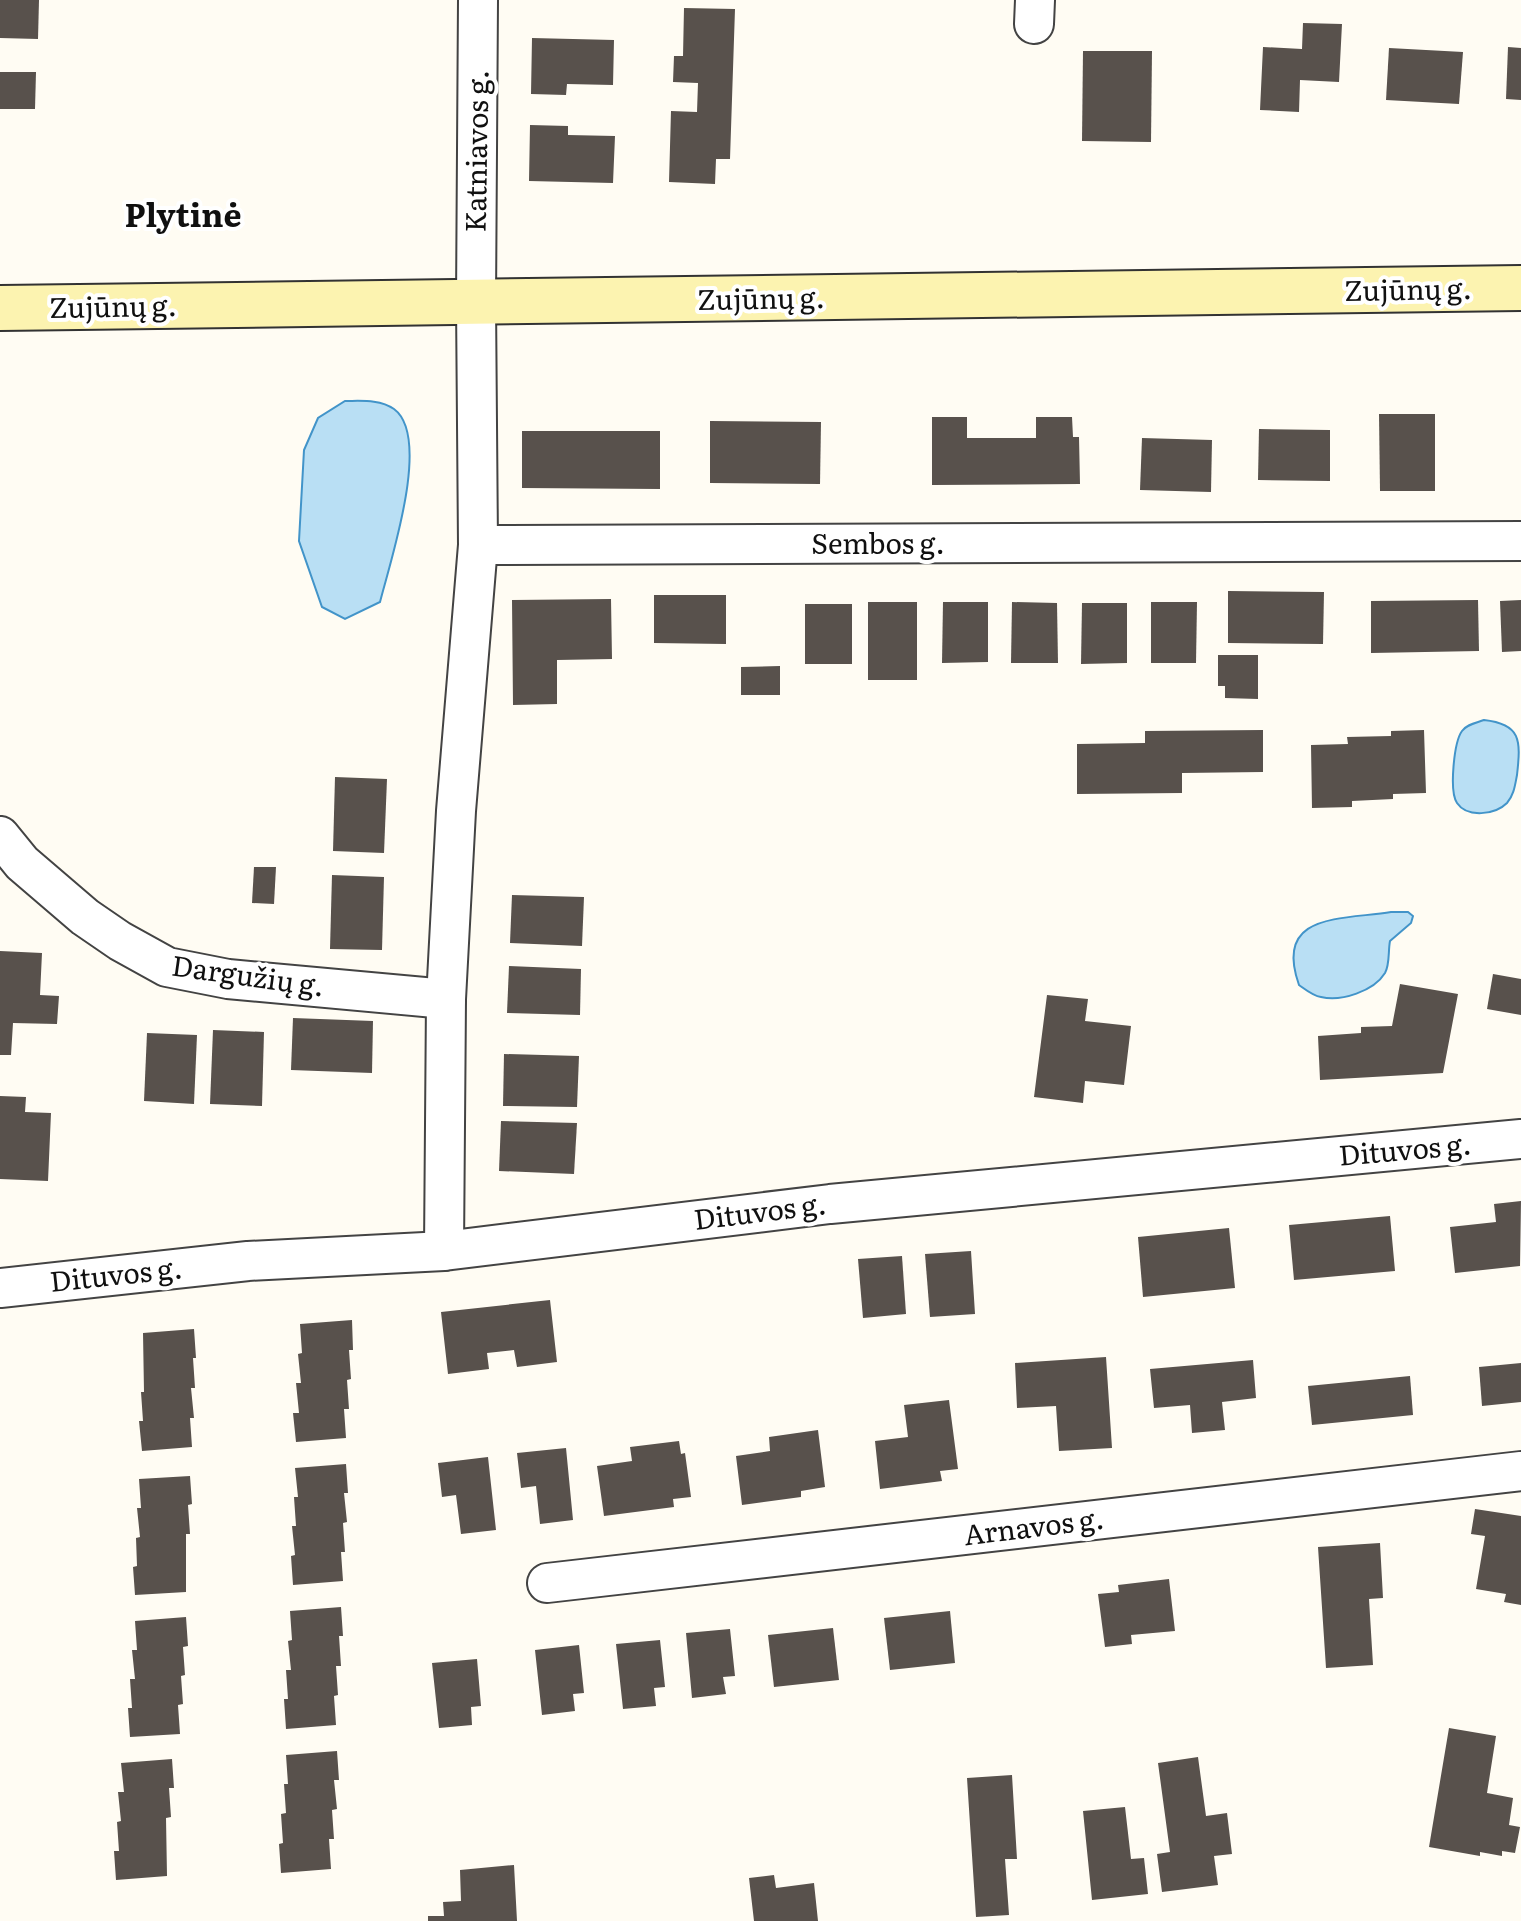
<svg xmlns="http://www.w3.org/2000/svg" width="1521" height="1921" viewBox="0 0 1521 1921" font-family="Literata,serif">
<rect width="100%" height="100%" fill="#fffcf3"/>
<g fill="#b9dff4" stroke="#4294c9" stroke-width="2">
<path d="M345,401c16,0 35,-2 49,8 38,28 -4,153 -14,193l-35,17 -23,-12 -23,-66 5,-91 14,-32z"/>
<path d="M1484,720c37,4 37,20 33,55 -2,10 -3,20 -10,28 -12,12 -40,15 -50,0 -8,-12 -3,-61 5,-72 5,-7 14,-8 22,-11z"/>
<path d="M1391,912h17l5,4 -2,7 -21,18c-2,10 0,23 -5,32 -11,18 -44,29 -64,24 -8,-1 -15,-7 -22,-12 -26,-73 44,-65 92,-73z"/>
</g>
<g fill="#58514c">
<polygon points="0,0 39,0 38,39 0,38"/>
<polygon points="684,8 735,9 730,159 716,159 715,184 669,182 671,111 697,112 698,83 673,82 674,56 683,56"/>
<polygon points="1303,23 1342,24 1339,82 1300,80 1299,112 1260,110 1263,47 1302,49"/>
<polygon points="532,38 614,40 613,85 567,84 566,95 531,94"/>
<polygon points="1508,47 1521,48 1521,100 1506,99"/>
<polygon points="1389,48 1463,52 1459,104 1386,100"/>
<polygon points="1083,51 1152,51 1151,142 1082,141"/>
<polygon points="0,72 36,72 35,109 0,109"/>
<polygon points="530,125 568,126 568,135 615,136 613,183 529,181"/>
<polygon points="1379,414 1435,414 1435,491 1380,491"/>
<polygon points="932,417 967,417 967,438 1036,438 1036,417 1072,417 1073,437 1079,437 1080,484 932,485"/>
<polygon points="710,421 821,422 820,484 710,483"/>
<polygon points="1259,429 1330,430 1330,481 1258,480"/>
<polygon points="522,431 660,431 660,489 522,488"/>
<polygon points="1142,438 1212,440 1211,492 1140,490"/>
<polygon points="1228,591 1324,592 1323,644 1228,643"/>
<polygon points="654,595 726,595 726,644 654,643"/>
<polygon points="611,599 612,659 557,660 557,704 513,705 512,600"/>
<polygon points="1478,600 1479,651 1371,653 1371,601"/>
<polygon points="1521,600 1521,651 1502,652 1500,601"/>
<rect x="868" y="602" width="49" height="78"/>
<polygon points="943,602 988,602 988,662 942,663"/>
<polygon points="1012,602 1057,603 1058,663 1011,663"/>
<polygon points="1151,602 1197,602 1196,663 1151,663"/>
<polygon points="1082,603 1127,603 1127,663 1081,664"/>
<rect x="805" y="604" width="47" height="60"/>
<polygon points="1218,655 1258,655 1258,699 1225,698 1225,686 1218,686"/>
<polygon points="780,666 780,695 741,695 741,667"/>
<polygon points="1263,730 1263,772 1182,773 1182,793 1077,794 1077,744 1145,743 1145,731"/>
<polygon points="1424,730 1426,793 1393,794 1393,799 1352,801 1352,807 1312,808 1311,745 1348,744 1347,737 1391,736 1391,731"/>
<polygon points="335,777 387,779 384,853 333,851"/>
<polygon points="254,867 276,867 274,904 252,903"/>
<polygon points="332,875 384,877 382,950 330,949"/>
<polygon points="512,895 584,897 582,946 510,943"/>
<polygon points="0,951 42,953 40,995 59,996 57,1024 13,1023 11,1055 0,1055"/>
<polygon points="509,966 581,969 580,1015 507,1013"/>
<polygon points="1493,974 1521,979 1521,1015 1487,1009"/>
<polygon points="1400,984 1458,994 1443,1073 1320,1080 1318,1036 1361,1033 1361,1027 1392,1026"/>
<polygon points="1047,995 1088,999 1085,1021 1131,1026 1124,1085 1085,1081 1083,1103 1034,1097"/>
<polygon points="293,1018 373,1021 372,1073 291,1070"/>
<polygon points="213,1030 264,1032 262,1106 210,1104"/>
<polygon points="147,1033 197,1035 194,1104 144,1101"/>
<polygon points="504,1054 579,1056 577,1107 503,1106"/>
<polygon points="0,1096 26,1097 25,1112 51,1113 48,1181 0,1179"/>
<polygon points="501,1121 577,1123 574,1174 499,1171"/>
<polygon points="1521,1201 1520,1266 1455,1273 1450,1227 1496,1222 1494,1204"/>
<polygon points="1390,1216 1395,1271 1294,1280 1289,1225"/>
<polygon points="1229,1228 1235,1288 1143,1297 1138,1237"/>
<polygon points="971,1251 975,1314 930,1317 925,1254"/>
<polygon points="902,1256 906,1314 863,1318 858,1259"/>
<polygon points="550,1300 557,1362 517,1367 514,1350 487,1353 489,1369 448,1374 441,1312"/>
<polygon points="352,1320 353,1350 349,1350 351,1379 347,1380 349,1409 344,1409 346,1438 296,1442 293,1413 299,1413 296,1383 301,1383 298,1354 302,1353 300,1324"/>
<polygon points="194,1329 196,1358 193,1358 195,1388 191,1388 194,1418 190,1418 192,1447 142,1451 139,1421 143,1421 141,1392 144,1392 143,1333"/>
<polygon points="1106,1357 1112,1448 1059,1451 1056,1406 1017,1408 1015,1363"/>
<polygon points="1253,1360 1256,1398 1222,1402 1225,1430 1192,1433 1190,1405 1154,1408 1150,1369"/>
<polygon points="1521,1363 1521,1402 1482,1406 1479,1367"/>
<polygon points="1410,1376 1413,1415 1312,1425 1308,1386"/>
<polygon points="949,1400 958,1469 940,1471 942,1481 880,1489 875,1441 908,1437 904,1405"/>
<polygon points="818,1430 825,1487 801,1491 801,1497 742,1505 736,1456 770,1451 769,1437"/>
<polygon points="679,1441 681,1454 685,1453 691,1497 673,1499 674,1507 604,1516 597,1466 632,1461 630,1447"/>
<polygon points="566,1448 573,1520 540,1524 536,1486 521,1488 517,1453"/>
<polygon points="488,1457 496,1530 461,1534 456,1495 442,1497 438,1463"/>
<polygon points="346,1464 348,1493 344,1493 347,1522 343,1523 345,1552 341,1552 343,1581 293,1585 291,1556 295,1555 292,1526 296,1526 294,1497 298,1497 295,1468"/>
<polygon points="190,1476 192,1504 188,1505 190,1534 186,1534 186,1592 135,1595 133,1567 137,1566 136,1538 140,1537 137,1508 141,1508 139,1479"/>
<polygon points="1475,1509 1521,1516 1521,1605 1504,1602 1506,1594 1476,1589 1485,1536 1471,1534"/>
<polygon points="1380,1543 1383,1598 1369,1599 1373,1665 1326,1668 1318,1547"/>
<polygon points="1169,1579 1175,1631 1131,1635 1132,1644 1105,1647 1098,1594 1119,1592 1118,1585"/>
<polygon points="341,1607 343,1636 339,1636 341,1666 336,1666 338,1695 334,1696 336,1725 286,1729 284,1699 288,1699 286,1670 291,1670 288,1641 292,1640 290,1611"/>
<polygon points="950,1611 955,1663 890,1670 884,1618"/>
<polygon points="186,1617 188,1646 183,1647 185,1675 181,1676 183,1704 178,1705 180,1734 130,1737 128,1708 132,1708 130,1679 135,1679 132,1650 137,1650 135,1621"/>
<polygon points="833,1628 839,1680 774,1687 768,1635"/>
<polygon points="730,1629 735,1676 723,1677 726,1694 692,1698 686,1633"/>
<polygon points="660,1640 665,1687 654,1688 656,1706 623,1709 616,1644"/>
<polygon points="579,1645 584,1693 573,1694 575,1711 542,1715 535,1650"/>
<polygon points="477,1659 481,1706 471,1707 472,1725 439,1728 432,1663"/>
<polygon points="1449,1728 1496,1736 1487,1793 1513,1798 1509,1825 1520,1827 1515,1853 1502,1851 1502,1856 1480,1852 1480,1856 1429,1847"/>
<polygon points="337,1751 339,1780 334,1780 337,1809 332,1810 334,1839 329,1839 331,1869 281,1873 279,1844 283,1843 281,1814 286,1813 284,1784 288,1784 286,1755"/>
<polygon points="1198,1757 1206,1816 1227,1813 1232,1854 1214,1856 1218,1885 1162,1892 1157,1854 1170,1852 1158,1763"/>
<polygon points="172,1759 174,1788 169,1788 171,1817 166,1818 167,1876 116,1880 114,1851 119,1851 117,1822 121,1821 118,1792 124,1792 121,1763"/>
<polygon points="1012,1775 1017,1859 1005,1859 1009,1915 976,1917 967,1778"/>
<polygon points="1125,1807 1131,1859 1144,1858 1148,1894 1092,1900 1083,1811"/>
<polygon points="514,1865 517,1921 428,1921 428,1916 444,1916 443,1902 461,1901 460,1870"/>
<polygon points="774,1875 776,1888 814,1883 818,1921 754,1921 749,1878"/>
</g>
<g fill="none" stroke-linecap="round" stroke-linejoin="round">
<defs>
<g id="minor">
<polyline points="1034,24 1035,0"/>
<polyline points="478,545 1521,541"/>
<polyline points="0,836 22,863 85,917 120,941 167,967 228,979 446,999"/>
<polyline points="444,1251 446,999 456,811 478,545 476,302 478,0"/>
<polyline points="0,1288 248,1261 444,1251 830,1204 1521,1139"/>
<polyline points="547,1583 1521,1471"/>
</g>
<polyline id="secondary" points="0,308 1521,288"/>
</defs>
<use href="#minor" stroke="#434343" stroke-width="42"/>
<use href="#secondary" stroke="#323232" stroke-width="48"/>
<use href="#minor" stroke="#fff" stroke-width="38"/>
<use href="#secondary" stroke="#fcf3b0" stroke-width="44"/>
</g>
<g text-anchor="middle" stroke-width="8" stroke-linejoin="round" paint-order="stroke">
<g font-size="28" fill="#101010" stroke="#fff">
<text transform="translate(477 151) rotate(-89)" y="10">Katniavos g.</text>
<text transform="translate(1408 290) rotate(-1)" y="10">Zujūnų g.</text>
<text transform="translate(761 299) rotate(-1)" y="10">Zujūnų g.</text>
<text transform="translate(113 307) rotate(-1)" y="10">Zujūnų g.</text>
<text x="878" y="554">Sembos g.</text>
<text transform="translate(248 976) rotate(8)" y="10">Dargužių g.</text>
<text transform="translate(1405 1150) rotate(-5)" y="10">Dituvos g.</text>
<text transform="translate(760 1212) rotate(-7)" y="10">Dituvos g.</text>
<text transform="translate(116 1275) rotate(-6)" y="10">Dituvos g.</text>
<text transform="translate(1034 1527) rotate(-7)" y="10">Arnavos g.</text>
</g>
<g font-size="32" font-weight="bold" fill="#101010" stroke="#fff">
<text x="183" y="227">Plytinė</text>
</g>
</g>
</svg>
